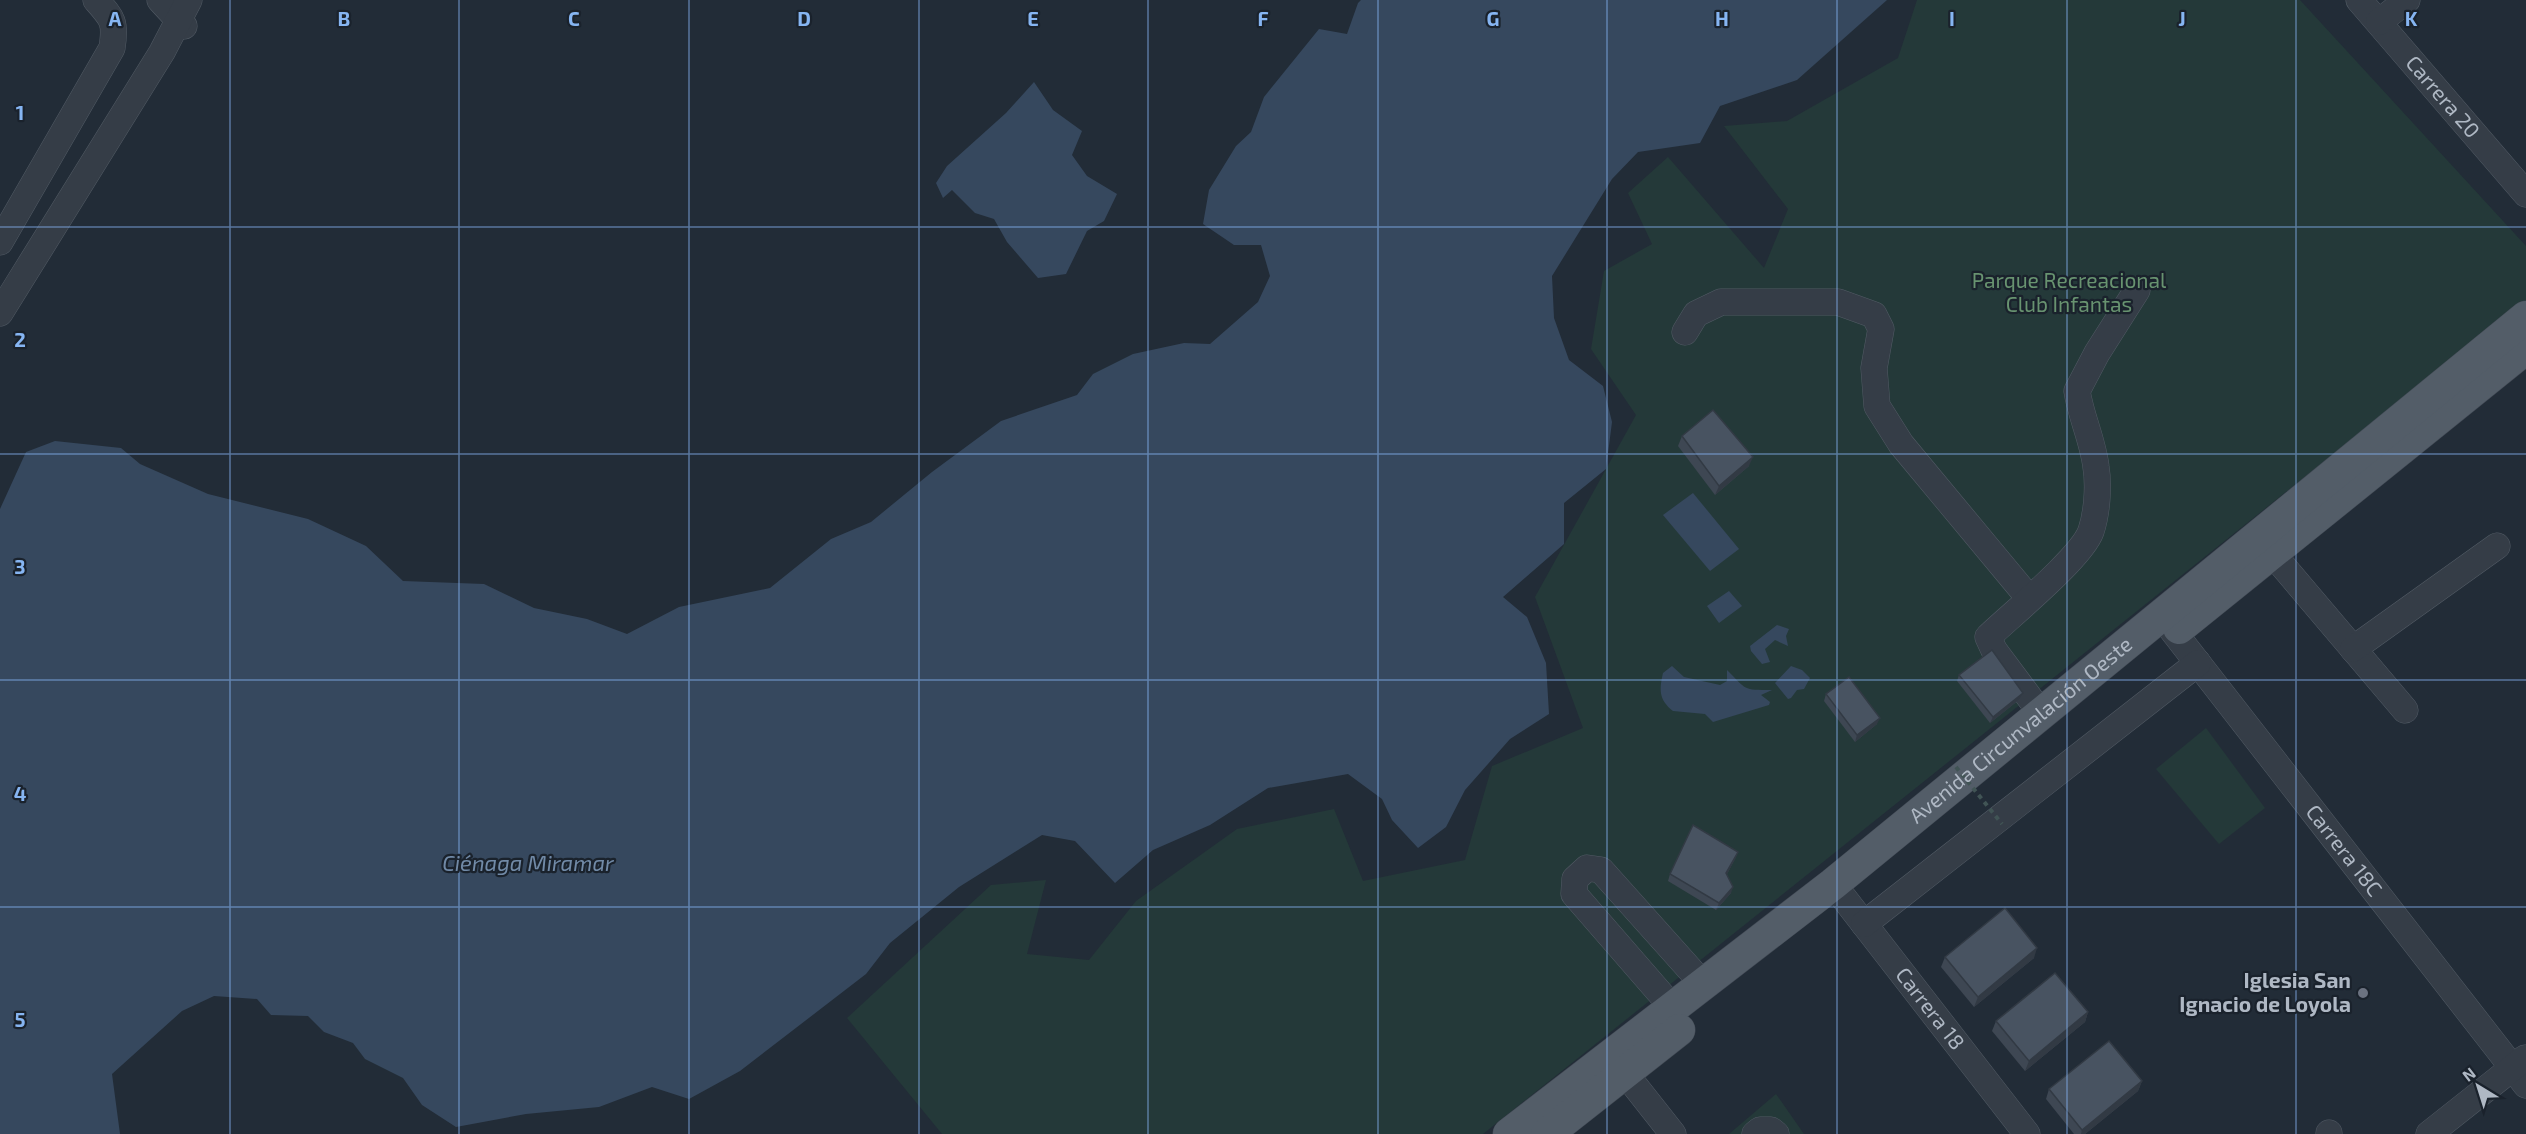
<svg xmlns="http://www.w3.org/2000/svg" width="2526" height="1134" viewBox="0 0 2526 1134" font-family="'Exo 2',sans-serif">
<rect width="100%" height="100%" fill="#222c37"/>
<g fill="#243939">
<polygon points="1917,0 2300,0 2526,246 2526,300 1483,1134 942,1134 847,1018 991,885 1046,880 1027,954 1089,960 1136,901 1237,829 1334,809 1363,881 1465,860 1492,766 1583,728 1535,597 1636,415 1591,349 1604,271 1652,244 1628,193 1668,157 1764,268 1788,209 1724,126 1787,121 1898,58"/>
<polygon points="2206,728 2265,808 2219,844 2156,769"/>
<polygon points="1776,1094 1804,1134 1729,1134"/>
</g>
<g fill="#36485e">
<polygon points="1361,0 1887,0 1797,80 1720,106 1700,143 1638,152 1612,179 1552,276 1554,318 1569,360 1603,386 1612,422 1606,469 1564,503 1564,544 1503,597 1527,617 1546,663 1549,714 1510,739 1465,790 1446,827 1418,848 1392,820 1382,799 1348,774 1268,788 1210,825 1153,850 1115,883 1075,841 1042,835 959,887 890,943 866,974 740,1071 689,1099 652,1087 599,1107 526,1114 456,1127 422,1105 403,1078 365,1059 353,1043 324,1032 308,1016 271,1015 257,999 214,996 182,1011 112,1074 120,1134 0,1134 0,509 26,452 55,441 121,448 140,464 208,494 308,519 366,546 403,581 484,584 534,608 587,619 627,634 679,607 770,588 831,539 871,522 932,472 1001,421 1077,395 1093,374 1133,354 1184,343 1210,344 1258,302 1270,276 1261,245 1234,245 1203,224 1209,190 1236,146 1251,132 1264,97 1319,29 1347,34 1358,3"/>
<polygon points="1034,82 1053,110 1082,131 1072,155 1087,176 1117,194 1104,221 1087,231 1066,274 1038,278 1007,242 994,219 975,213 952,190 943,198 936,183 947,166 1006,113"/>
<polygon points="1693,493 1739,549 1710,571 1663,515"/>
<polygon points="1729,591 1742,606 1719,623 1707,606"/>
<polygon points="1777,625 1789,629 1786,636 1788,646 1775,640 1765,649 1770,662 1762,664 1751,651 1750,646"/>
<path d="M1672,666l12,11 36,8 7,-4v-11c20,20 15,20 45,20l-11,5 9,7 -1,3 -56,17 -8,-8 -32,-3c-14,-11 -14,-21 -10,-38z"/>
<polygon points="1791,666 1802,670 1810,678 1804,689 1797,690 1791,698 1788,699 1775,683"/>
</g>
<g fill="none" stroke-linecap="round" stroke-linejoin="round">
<defs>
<g id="minor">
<polyline points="160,0 184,26"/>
<path id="s1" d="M2359,0l167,194"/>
<polyline points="2379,22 2407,0"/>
<path d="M0,242l112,-194c4,-26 1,-29 -16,-48"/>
<polyline points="0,313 162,52 189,0"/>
<polyline points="1685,332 1696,314 1721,302 1838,302 1874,315 1881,329 1874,368 1877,406 1901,444 2029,598"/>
<polyline points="2272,553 2405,710"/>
<path id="s2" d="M2162,617l364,468"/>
<polyline points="2353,649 2497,546"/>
<path d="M2041,713l-47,-63 -6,-13c23,-22 94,-80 103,-106 6,-18 8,-45 5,-64 -3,-26 -15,-50 -19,-76l20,-38 40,-63"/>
<path id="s3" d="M1833,884l194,250"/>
<polyline points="1864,924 2198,663"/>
<polyline points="1673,1008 1574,894 1575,879 1587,868 1601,870 1703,984"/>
<polyline points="1613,1058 1673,1134"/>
<polyline points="2329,1133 2329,1134"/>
<polyline points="1755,1134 1760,1130 1771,1130 1776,1134"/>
<polyline points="2429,1134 2525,1058"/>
</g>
<g id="major">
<polyline points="2179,628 2526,348"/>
<path id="s4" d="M1509,1134l324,-250 693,-567"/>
<polyline points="1547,1134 1679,1030"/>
</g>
</defs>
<use href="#minor" stroke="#525b65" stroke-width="27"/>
<use href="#major" stroke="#414954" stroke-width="33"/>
<use href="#minor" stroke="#353d47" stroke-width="26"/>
<use href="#major" stroke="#535d68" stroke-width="32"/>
<polyline stroke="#415455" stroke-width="4" stroke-dasharray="4.5 4.5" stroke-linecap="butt" points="1956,767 2002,824"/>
</g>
<g fill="#3e4753">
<polygon points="1682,436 1749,466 1715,495 1678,446"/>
<polygon points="1959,675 2023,693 2020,699 1990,723 1957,681"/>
<polygon points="1826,694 1877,724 1855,742 1824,701"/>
<polygon points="1738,852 1735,859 1727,874 1731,893 1716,910 1668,881 1670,874"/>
<polygon points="1945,957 2034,958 1974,1007 1941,967"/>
<polygon points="2088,1012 2085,1022 2025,1071 1992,1031 1996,1021"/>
<polygon points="2142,1081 2138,1091 2085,1134 2074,1134 2046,1099 2049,1089"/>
</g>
<g fill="#323a44">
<polygon points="1753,457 1749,466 1715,495 1719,486"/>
<polygon points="2023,693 2020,699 1990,723 1993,717"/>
<polygon points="1880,718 1877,724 1855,742 1857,735"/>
<polygon points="1738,852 1735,859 1724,880 1726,873"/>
<polygon points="1733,887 1731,893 1716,910 1719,903"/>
<polygon points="2037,948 2034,958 1974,1007 1978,997"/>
<polygon points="2088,1012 2085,1022 2025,1071 2029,1061"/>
<polygon points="2142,1081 2138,1091 2085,1134 2081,1134 2082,1130"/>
</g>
<g fill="#485361" stroke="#323a44" stroke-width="1.5">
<polygon points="1713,410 1753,457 1719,486 1682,436"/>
<polygon points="1992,650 2023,693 1993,717 1959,675"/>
<polygon points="1849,677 1880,718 1857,735 1826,694"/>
<polygon points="1693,825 1738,852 1726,873 1733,887 1719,903 1670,874"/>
<polygon points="2005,908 2037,948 1978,997 1945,957"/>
<polygon points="2055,973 2088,1012 2029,1061 1996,1021"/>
<polygon points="2109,1041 2142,1081 2082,1130 2049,1089"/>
</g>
<path fill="none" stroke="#86b5f2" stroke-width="1.5" stroke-opacity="0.55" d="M230,0v1134M459,0v1134M689,0v1134M919,0v1134M1148,0v1134M1378,0v1134M1607,0v1134M1837,0v1134M2067,0v1134M2296,0v1134M0,227h2526M0,454h2526M0,680h2526M0,907h2526"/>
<circle fill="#6b7280" stroke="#1a222c" stroke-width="2" cx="2363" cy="993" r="6"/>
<g text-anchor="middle" stroke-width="4.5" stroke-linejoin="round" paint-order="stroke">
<g font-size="21" fill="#afb8c4" stroke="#1a222c">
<text dy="7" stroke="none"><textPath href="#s1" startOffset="128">Carrera 20</textPath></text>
<text dy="7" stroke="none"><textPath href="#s4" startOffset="652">Avenida Circunvalación Oeste</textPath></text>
<text dy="7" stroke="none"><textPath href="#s2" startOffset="296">Carrera 18C</textPath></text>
<text dy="7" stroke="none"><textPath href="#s3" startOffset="158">Carrera 18</textPath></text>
</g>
<g font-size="21" fill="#689370" stroke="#1a222c">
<text x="2069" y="288">Parque Recreacional<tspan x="2069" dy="24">Club Infantas</tspan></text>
</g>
<g font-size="21" font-weight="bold" fill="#afb8c4" stroke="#1a222c" text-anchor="end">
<text x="2351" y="988">Iglesia San<tspan x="2351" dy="24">Ignacio de Loyola</tspan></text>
</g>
<g font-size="22" font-style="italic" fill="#718aa7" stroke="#1a222c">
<text x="528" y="871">Ciénaga Miramar</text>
</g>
</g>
<g font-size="20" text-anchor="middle" font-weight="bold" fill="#86b5f2" stroke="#1a222c" stroke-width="4.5" stroke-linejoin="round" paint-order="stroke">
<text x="115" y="26">A</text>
<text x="344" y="26">B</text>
<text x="574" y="26">C</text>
<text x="804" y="26">D</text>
<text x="1033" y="26">E</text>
<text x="1263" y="26">F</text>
<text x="1493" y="26">G</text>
<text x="1722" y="26">H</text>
<text x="1952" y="26">I</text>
<text x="2182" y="26">J</text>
<text x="2411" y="26">K</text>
<text x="20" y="120">1</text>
<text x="20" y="347">2</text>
<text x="20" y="574">3</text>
<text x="20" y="801">4</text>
<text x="20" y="1027">5</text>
</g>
<g transform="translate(2478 1086) rotate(322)" stroke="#1a222c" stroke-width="4.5" paint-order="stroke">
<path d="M0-4.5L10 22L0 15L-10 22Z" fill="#afb8c4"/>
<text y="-9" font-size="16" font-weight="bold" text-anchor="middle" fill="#afb8c4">N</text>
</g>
</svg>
